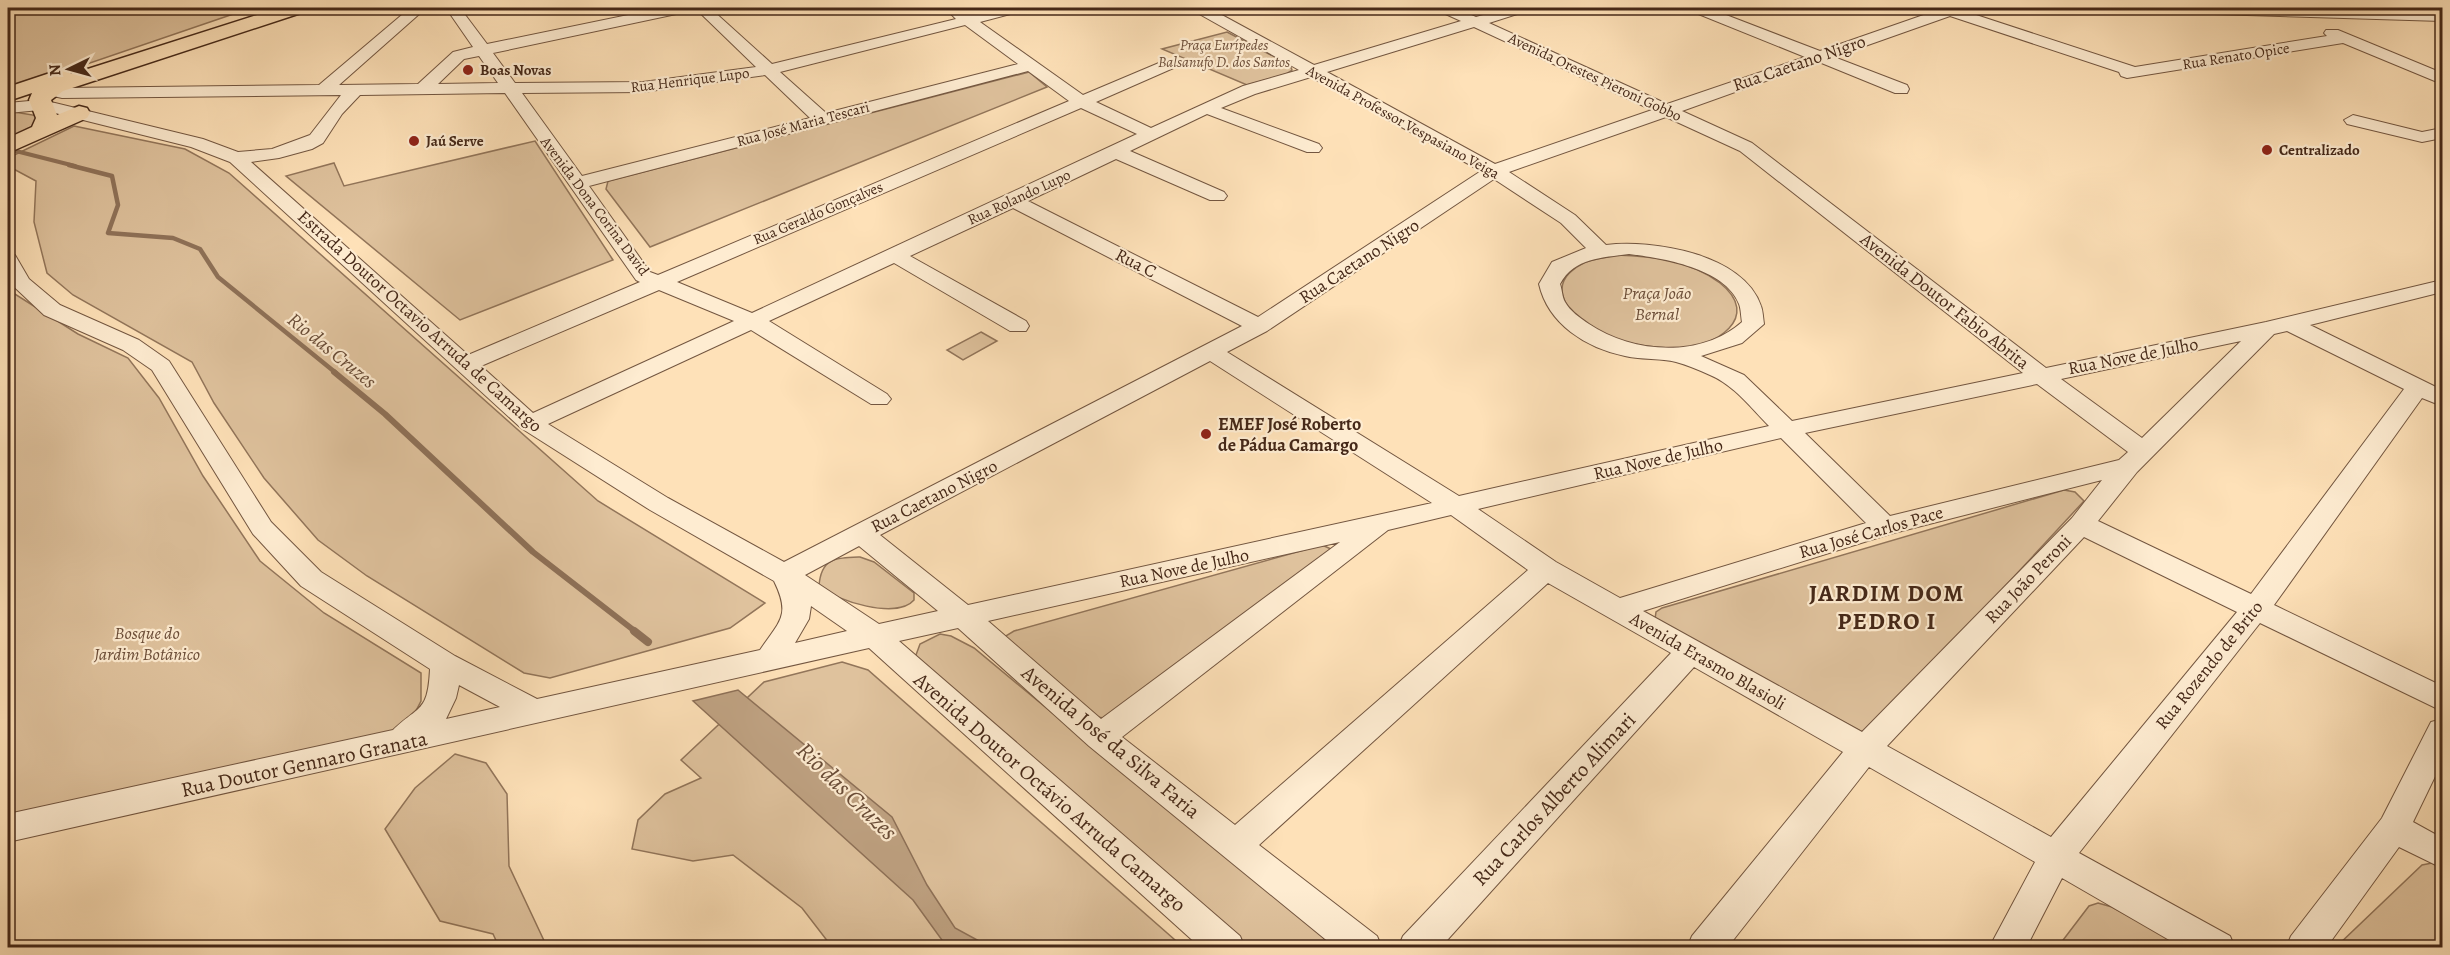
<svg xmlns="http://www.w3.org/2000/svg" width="2450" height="955" viewBox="0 0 2450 955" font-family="Alegreya,serif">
<rect width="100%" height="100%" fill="#fee1b8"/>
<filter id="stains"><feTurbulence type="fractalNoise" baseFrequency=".00333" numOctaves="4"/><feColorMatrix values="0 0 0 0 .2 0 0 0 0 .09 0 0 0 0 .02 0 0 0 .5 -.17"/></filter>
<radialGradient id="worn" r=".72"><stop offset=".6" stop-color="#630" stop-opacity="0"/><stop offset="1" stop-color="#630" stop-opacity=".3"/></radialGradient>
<g fill="#dfc29d" stroke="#92755a" stroke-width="1.5">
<polygon points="8,8 251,8 8,91"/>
<polygon points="1227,32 1290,65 1292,70 1286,74 1247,85 1162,49"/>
<polygon points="1029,72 1047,87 650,247 606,189 608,181"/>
<polygon points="8,111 39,116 36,126 8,144"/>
<polygon points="74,126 185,149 229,173 598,501 765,603 730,628 550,678 524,673 367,576 318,540 264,478 214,403 192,362 73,295 47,273 34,222 36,181 8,166 8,158"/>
<polygon points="535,141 613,260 460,320 286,176 334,163 344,186"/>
<path d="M1616,255c36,1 74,5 104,28 43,34 -5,65 -42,65 -29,0 -58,-4 -84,-18 -21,-11 -47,-40 -21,-60 11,-10 28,-12 43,-15z"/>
<polygon points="8,286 10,291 78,334 128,358 159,398 203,476 260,561 324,613 421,673 421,701 407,728 8,820"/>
<polygon points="981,332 997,341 963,360 947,350"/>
<polygon points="2064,490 2075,492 2084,501 1872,730 1862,732 1655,619 1656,612 1662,608"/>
<polygon points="1322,545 1331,549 1104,718 1097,717 1004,637 1014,631"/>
<path d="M860,557l14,5 40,31v7c-17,20 -78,1 -95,-14 2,-28 16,-28 41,-29z"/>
<polygon points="940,634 951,636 974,648 1335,947 1248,947 918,660 916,655 920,644"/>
<polygon points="842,662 868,670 1183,947 832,947 802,908 733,855 693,861 632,849 638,820 665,794 701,778 681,760 764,682"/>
<polygon points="455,754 486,763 507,794 509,866 547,947 499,947 493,934 440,921 385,829 415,788"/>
<polygon points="2432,863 2442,866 2442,947 2335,948 2422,865"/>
<polygon points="2098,903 2112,907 2187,948 2057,948 2089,906"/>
</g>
<polygon fill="#bfa282" stroke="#8e7158" stroke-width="1.5" points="738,690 892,817 927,885 955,928 990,947 947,947 913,900 693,701"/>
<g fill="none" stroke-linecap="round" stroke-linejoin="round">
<polyline stroke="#8e7158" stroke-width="4" points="8,149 75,166"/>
<polyline stroke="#8e7158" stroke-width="4.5" points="69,165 112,176 118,205 108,233 173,238 200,249 218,277 336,373"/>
<polyline stroke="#8e7158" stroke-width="6" points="334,372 385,414 533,552 636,632"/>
<polyline stroke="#8e7158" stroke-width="8" points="634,631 648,642"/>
<defs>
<g id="minor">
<path d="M410,8h16l-87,77 79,-1 35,-32 20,-5 -27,-39h14l27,36 175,-36h27l-8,5 -188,40 22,30 128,-1 113,-15 -61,-59h15l62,56 184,-45 -5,-5 8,-5 11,6 31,-7h23l-2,3 -42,11 103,73 83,-35h12l2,3 -2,3 -82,36 55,26 92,-42 56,-16 -105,-59 -2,-3h17l105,57 147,-44 -22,-10 -2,-3h18l21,9 32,-9h21l-2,3 -38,12 178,81 138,-47 -114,-46 -2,-3h19l112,43 115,-40 -2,-3h33l-2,3 171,56 192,-31 -3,-3 2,-3h12l104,43v11l-99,-41 -216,35 -6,-2 -2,-4 -169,-56 -116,41 73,28 2,4 -2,4h-12l-76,-31 -137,49 70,32 294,225 220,-46 176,-42v12l-132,33 132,65v16l-20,-8 -148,207 168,81v25l-182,-88 -181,230 151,83 5,12h-52l-121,-70 -36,70h-37l46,-86 -166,-95 -142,181h-40l5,-12 151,-184 -149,-85 -254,281h-42l5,-12 268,-283 -123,-70 -289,262 118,91 5,12h-46l-247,-202 -131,-118 -59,13 341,295 5,12h-44l-332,-300 -861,194v-28l385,-84c26,-25 35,-17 37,-61l-129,-83 -48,-52 -101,-164 -29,-20 -79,-35 -35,-33 -1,-29 7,2 14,24 31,26 79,35 30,21 102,161 50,50 134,84 82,43 223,-49c20,-30 31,-34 14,-69l-124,-71 -129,-82 -291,-266 -39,-15 -136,-34 -15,-3 -32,3v-10l32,-3 15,3 148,36 35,13 34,-3 38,-14 31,-40 -279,3 -13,-3 -2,-9 8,-5 6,1 2,6 256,-3zM965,25l53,39 -192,49 -46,-41zM1474,27l178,83 -157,54 -168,-92zM479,56l19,27 -60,1 26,-25zM1028,71l41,30 -411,174 -8,-3 -61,-86zM765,75l45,43 -228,58 -60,-83 121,-1zM1311,77l170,94 -223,146 -230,-116 88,-42 94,41h14l3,-4 -3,-4 -94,-41 77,-37 100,38h12l3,-4 -3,-4 -98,-36 34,-14zM505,93l131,187 4,2 -172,73 -217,-193 28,-4 33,-9 11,-6 19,-29 18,-19zM1081,108l56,26 -385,179 -75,-31zM1666,117l74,34 283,222 -231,48 -48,-46 -43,-19 41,-13 22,-19c-1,-6 -1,-13 -3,-18 -17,-52 -109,-67 -155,-61l-31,-30 -66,-43zM1494,179l67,44 25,25 -34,14 -13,22c9,40 47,64 86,72 16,4 37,2 51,6 11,3 23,8 34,13 24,10 41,33 59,51l-310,70 -232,-144 40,-21zM1013,208l229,118 -458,236 -116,-64 -120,-74 203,-94 120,74h16l4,-5 -4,-5 -118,-73 125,-58 116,68h16l3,-5 -3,-5 -116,-65zM1629,254c33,4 96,14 110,50 2,5 2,13 3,18 -42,37 -110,31 -153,2 -9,-6 -19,-13 -24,-22 -3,-5 -3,-13 -5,-18 15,-27 42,-26 69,-30zM659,290l75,31 -201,92 -52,-47zM2287,331l117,58 -153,205 -153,-73 39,-49 137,-138zM2241,341l-99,97 -81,-59zM1210,361l222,142 -464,102 -88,-70zM2037,384l91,68 -9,8 -229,56 -85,-83zM1781,438l85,85 -246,75 -64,-36 -78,-53zM2102,480l-30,38 -210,214 -219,-121 247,-77zM1451,515l77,55 -293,255 -113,-88 266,-207zM2084,537l153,75 -186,225 -164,-91zM1340,542l-239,177 -113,-98zM859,546l79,65 -59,13 -74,-49zM811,606l36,25 -52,12 14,-24zM459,685l41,22 -54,12 10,-21z"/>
<polygon points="2173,8 2298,8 2442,12 2442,21 2181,13"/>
<polygon points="2353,115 2422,132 2442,128 2442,138 2422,142 2347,124 2344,120"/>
<polygon points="2442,719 2442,762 2413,822 2442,838 2442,868 2399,847 2326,948 2286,948 2291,936 2382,818 2431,722"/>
</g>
<polygon id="major" points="279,8 307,8 304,12 63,91 51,100 57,115 79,106 87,108 90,113 87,118 8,153 8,138 32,127 36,118 29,100 32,93 8,101 8,87 62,69 72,74"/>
</defs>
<use href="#minor" stroke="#735640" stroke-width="2"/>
<use href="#major" stroke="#452818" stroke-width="3"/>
<use href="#minor" fill="#feecd1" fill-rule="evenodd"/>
<use href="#major" fill="#fee1b8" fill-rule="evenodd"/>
</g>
<g fill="#8f2418" stroke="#feecd1" stroke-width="2">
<circle cx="468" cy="70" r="6"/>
<circle cx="414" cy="141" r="6"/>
<circle cx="2267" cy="150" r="6"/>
<circle cx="1206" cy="434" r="6"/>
</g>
<g text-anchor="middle" stroke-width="4.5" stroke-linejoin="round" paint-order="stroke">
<g font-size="15" font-style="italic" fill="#6c4e39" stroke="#feecd1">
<text x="1224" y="50">Praça Eurípedes<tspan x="1224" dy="17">Balsanufo D. dos Santos</tspan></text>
</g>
<g font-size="15" fill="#452818" stroke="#feecd1">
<text transform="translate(2236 56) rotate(-9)" y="5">Rua Renato Opice</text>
<text transform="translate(1595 77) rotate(25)" y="5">Avenida Orestes Pieroni Gobbo</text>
<text transform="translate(690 80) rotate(-7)" y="5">Rua Henrique Lupo</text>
<text transform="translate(1403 122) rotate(29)" y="5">Avenida Professor Vespasiano Veiga</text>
<text transform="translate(803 124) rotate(-15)" y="5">Rua José Maria Tescari</text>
<text transform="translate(1019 197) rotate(-25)" y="5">Rua Rolando Lupo</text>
<text transform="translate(595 206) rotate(53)" y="5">Avenida Dona Corina David</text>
<text transform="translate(818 213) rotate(-23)" y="5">Rua Geraldo Gonçalves</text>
</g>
<g font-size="15" font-weight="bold" fill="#452818" stroke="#feecd1" text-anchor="start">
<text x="480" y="75">Boas Novas</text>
<text x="426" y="146">Jaú Serve</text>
<text x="2279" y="155">Centralizado</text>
</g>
<g font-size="18" fill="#452818" stroke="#feecd1">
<text transform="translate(1799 63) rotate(-19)" y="6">Rua Caetano Nigro</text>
<text transform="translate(1359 261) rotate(-33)" y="6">Rua Caetano Nigro</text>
<text transform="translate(1136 263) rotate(27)" y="6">Rua C</text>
<text transform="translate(1945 301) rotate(38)" y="6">Avenida Doutor Fabio Abrita</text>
<text transform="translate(420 321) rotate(42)" y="6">Estrada Doutor Octavio Arruda de Camargo</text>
<text transform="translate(2133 356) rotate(-11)" y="6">Rua Nove de Julho</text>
<text transform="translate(1658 459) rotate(-13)" y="6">Rua Nove de Julho</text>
<text transform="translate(934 496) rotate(-27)" y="6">Rua Caetano Nigro</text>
<text transform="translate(1871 532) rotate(-16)" y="6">Rua José Carlos Pace</text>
<text transform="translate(1184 568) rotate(-12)" y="6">Rua Nove de Julho</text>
<text transform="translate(2028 579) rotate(-46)" y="6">Rua João Peroni</text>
<text transform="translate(1708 661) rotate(30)" y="6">Avenida Erasmo Blasioli</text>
<text transform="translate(2209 665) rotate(-51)" y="6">Rua Rozendo de Brito</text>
</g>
<g font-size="18" font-style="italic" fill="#6c4e39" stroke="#feecd1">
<text x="1657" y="299">Praça João<tspan x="1657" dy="21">Bernal</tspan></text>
<text x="147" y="639">Bosque do<tspan x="147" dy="21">Jardim Botânico</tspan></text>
</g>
<g font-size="18" font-weight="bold" fill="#452818" stroke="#feecd1" text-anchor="start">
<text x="1218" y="430">EMEF José Roberto<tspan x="1218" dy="21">de Pádua Camargo</tspan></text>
</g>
<g font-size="20" font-style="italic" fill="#6a4d38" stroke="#feecd1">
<text transform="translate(332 350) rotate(39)" y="7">Rio das Cruzes</text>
</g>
<g font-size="21" fill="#452818" stroke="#feecd1">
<text transform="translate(1111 742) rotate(40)" y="7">Avenida José da Silva Faria</text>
<text transform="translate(304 764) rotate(-12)" y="7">Rua Doutor Gennaro Granata</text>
<text transform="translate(1050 792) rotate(41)" y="7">Avenida Doutor Octávio Arruda Camargo</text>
<text transform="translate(1554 799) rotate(-47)" y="7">Rua Carlos Alberto Alimari</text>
</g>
<g font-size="24" font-weight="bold" letter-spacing="1.5" fill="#452818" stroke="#feecd1">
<text x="1887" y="601">JARDIM DOM<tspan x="1887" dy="28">PEDRO I</tspan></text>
</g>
<g font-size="24" font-style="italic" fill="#6a4d38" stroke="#feecd1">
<text transform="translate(847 791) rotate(44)" y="8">Rio das Cruzes</text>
</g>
</g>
<rect width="2450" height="955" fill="none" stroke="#fee1b8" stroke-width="30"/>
<rect x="9" y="9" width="2432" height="937" fill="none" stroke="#452818" stroke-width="3"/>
<rect x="15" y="15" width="2420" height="925" fill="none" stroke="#452818" stroke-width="1.5"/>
<g transform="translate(69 69) rotate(265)" stroke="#feecd1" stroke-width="4.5" paint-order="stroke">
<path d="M0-4.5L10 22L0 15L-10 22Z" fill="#452818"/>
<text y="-9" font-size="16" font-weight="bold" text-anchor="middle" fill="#452818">N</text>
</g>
<rect width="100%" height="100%" filter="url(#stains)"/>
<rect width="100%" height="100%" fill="url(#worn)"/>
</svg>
